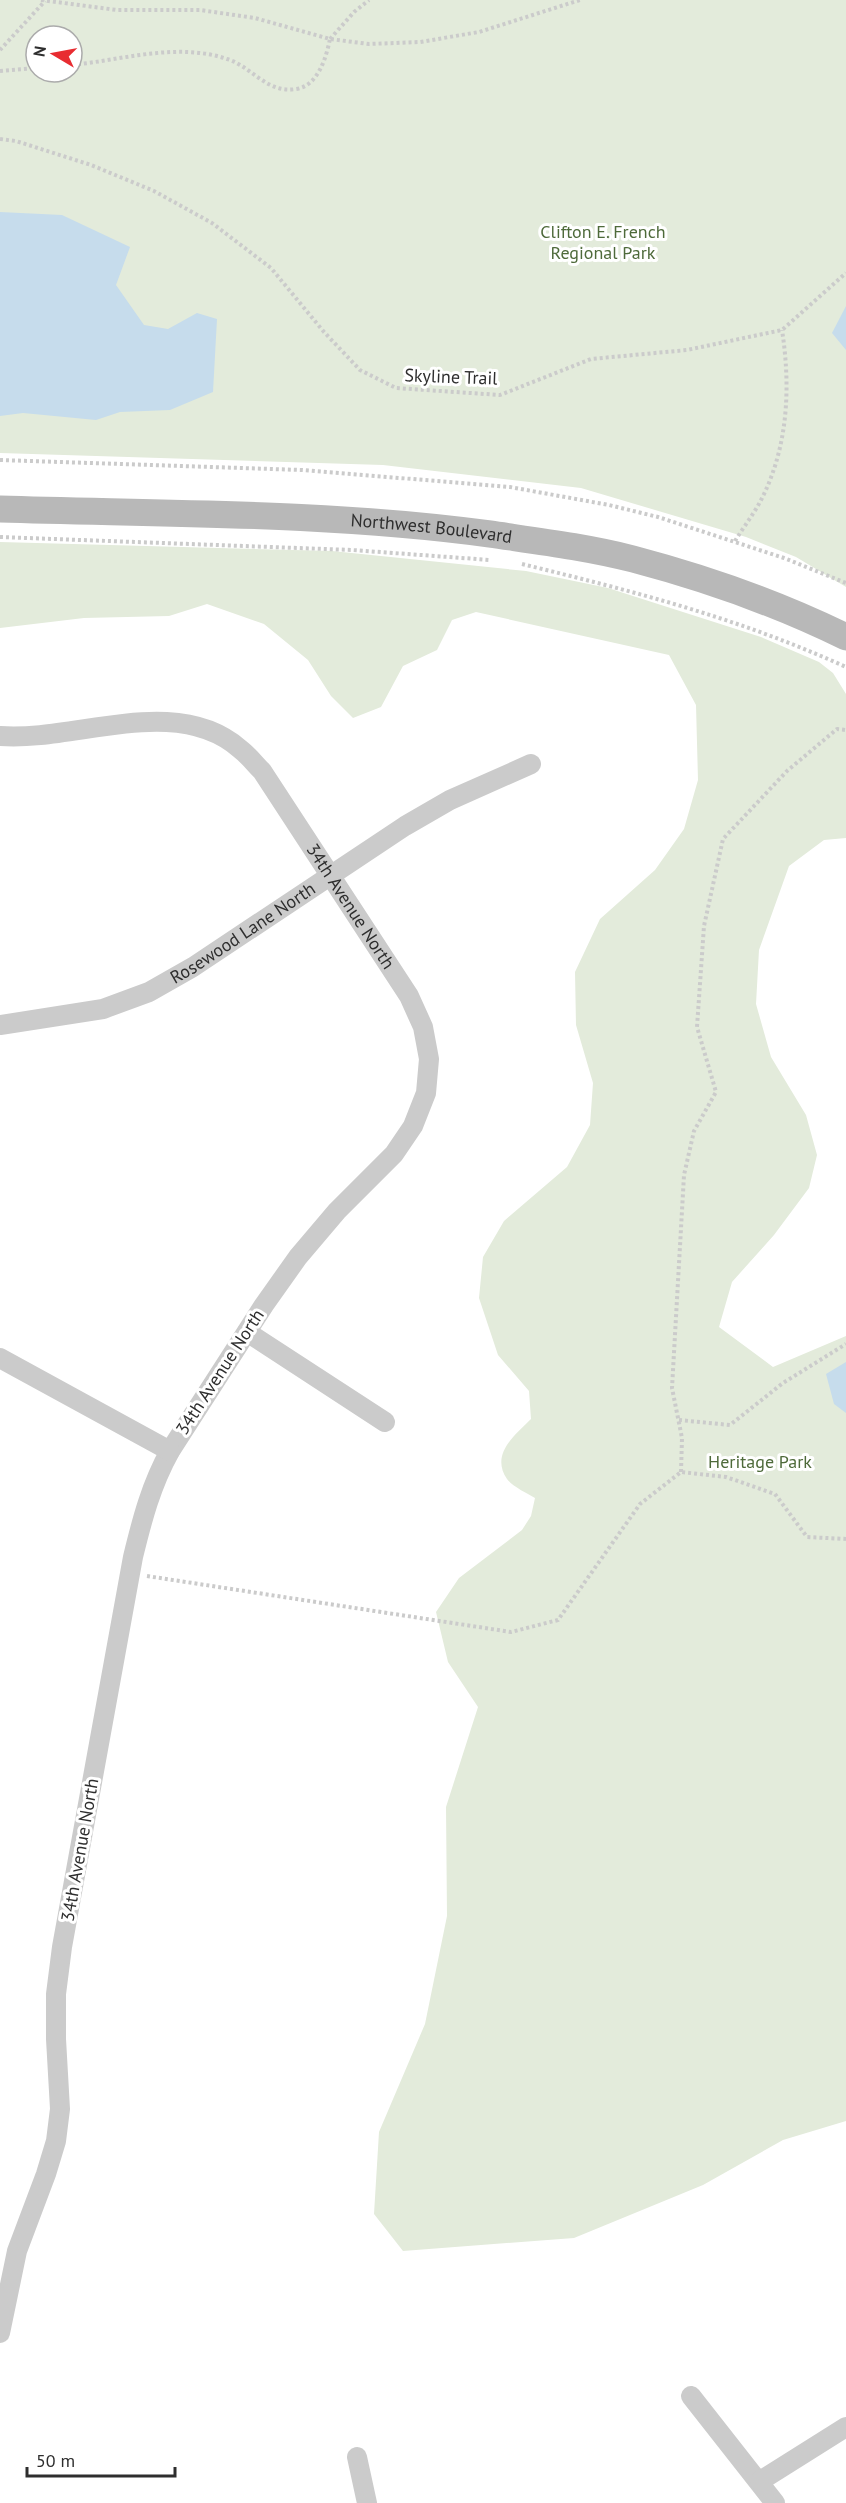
<svg xmlns="http://www.w3.org/2000/svg" width="846" height="2503" viewBox="0 0 846 2503" font-family="'PT Sans',sans-serif">
<rect width="100%" height="100%" fill="#fff"/>
<g fill="#e3ebdb" fill-rule="evenodd">
<path d="M0,0h846v587l-50,-30 -50,-20 -165,-49 -198,-23 -383,-12zM36,36h36v36h-36z"/>
<path d="M0,542l332,9 194,20 82,17 153,49 58,25 14,11 13,21v144l-22,2 -35,26 -30,84 -3,54 15,53 35,58 11,40 -8,33 -35,47 -42,47 -13,45 54,40 73,-31v785l-63,19 -80,45 -129,53 -171,13 -29,-37 5,-82 46,-108 22,-108 -1,-109 32,-100 -30,-45 -12,-50 23,-34 63,-48 9,-14 4,-18c-8,-5 -22,-11 -28,-19 -17,-25 8,-44 24,-60l-2,-28 -31,-36 -19,-57 4,-41 21,-36 63,-54 23,-42 3,-42 -17,-58 -1,-53 25,-53 55,-49 29,-41 14,-49 -2,-75 -27,-50 -193,-43 -24,8 -15,30 -34,16 -22,41 -28,11 -22,-22 -23,-36 -44,-36 -57,-20 -38,12 -85,2 -84,10z"/>
</g>
<g fill="#c6dcec">
<polygon points="0,212 62,215 130,247 116,285 144,325 168,329 197,313 217,319 213,392 170,410 120,412 96,420 23,413 0,416"/>
<polygon points="846,306 846,350 832,333"/>
<polygon points="846,1362 846,1413 834,1404 826,1374"/>
</g>
<g fill="none" stroke-linecap="round" stroke-linejoin="round">
<g stroke="#cbcbcb" stroke-width="4" stroke-dasharray="3 3" stroke-linecap="butt">
<polyline points="41,0 117,10 200,10 255,18 330,39 369,44 420,42 479,32 580,0"/>
<polyline points="330,39 354,12 369,0"/>
<polyline points="0,50 45,1"/>
<path d="M72,65c50,-5 105,-23 155,-6 24,7 40,35 69,30 22,-3 30,-31 34,-50"/>
<polyline points="0,71 36,68"/>
<polyline points="0,139 16,141 91,165 154,191 212,223 271,268 324,332 360,370 396,388 500,395 591,359 687,350 782,330 846,273"/>
<polyline points="0,460 302,470 510,487 609,505 658,517 784,558 846,583"/>
<polyline points="0,537 352,550 490,560"/>
<path d="M735,541c8,-13 18,-26 25,-39 28,-53 31,-114 22,-172"/>
<path d="M522,564c114,28 216,54 324,103"/>
<polyline points="679,1420 730,1425 783,1383 846,1344"/>
<polyline points="681,1472 682,1438 672,1388 684,1175 694,1131 716,1092 697,1027 704,926 723,839 787,771 837,729 846,730"/>
<polyline points="147,1576 511,1632 558,1620 640,1504 681,1472 726,1477 775,1494 807,1537 846,1539"/>
</g>
<g stroke="#cbcbcb" stroke-width="20">
<path id="s1" d="M0,736c75,6 176,-43 240,13 8,6 15,15 22,22l147,225 14,31 6,32 -3,34 -13,33 -19,28 -57,57 -39,46 -34,48 -94,146c-19,34 -28,69 -37,106l-71,390 -6,47v45l4,70 -4,32 -10,33 -29,77 -17,82"/>
<path id="s2" d="M0,1025l103,-16 46,-17 44,-25 212,-141 45,-26 81,-36"/>
<polyline points="247,1332 385,1422"/>
<polyline points="0,1358 170,1451"/>
<polyline points="691,2396 775,2503"/>
<polyline points="357,2457 367,2503"/>
<polyline points="760,2481 846,2427"/>
</g>
<path stroke="#b8b8b8" stroke-width="27" id="s3" d="M0,509c163,5 328,3 490,25 47,7 96,13 143,25 72,19 146,45 213,78"/>
</g>
<g text-anchor="middle" stroke-width="6" stroke-linejoin="round" paint-order="stroke">
<g font-size="18" fill="#4e6a3a" stroke="#fff">
<text x="603" y="238">Clifton E. French<tspan x="603" dy="21">Regional Park</tspan></text>
<text x="760" y="1468">Heritage Park</text>
</g>
<g font-size="18" fill="#2e2e2e" stroke="#fff">
<text transform="translate(451 377) rotate(2)" y="6">Skyline Trail</text>
<text dy="6" stroke="none"><textPath href="#s3" startOffset="432">Northwest Boulevard</textPath></text>
<text dy="6" stroke="none"><textPath href="#s1" startOffset="440">34th Avenue North</textPath></text>
<text dy="6" stroke="none"><textPath href="#s2" startOffset="264">Rosewood Lane North</textPath></text>
<text transform="translate(220 1372) rotate(-57)" y="6">34th Avenue North</text>
<text transform="translate(80 1850) rotate(-80)" y="6">34th Avenue North</text>
</g>
</g>
<g transform="translate(54 54) rotate(280)"><circle r="28" fill="#ffffff" stroke="#ababab" stroke-width="1.5"/>
<path d="M0-4.5L10 22L0 15L-10 22Z" fill="#e82c31"/>
<text y="-9" font-size="16" font-weight="bold" text-anchor="middle" fill="#2e2e2e">N</text>
</g>
<path d="M27 2467v9h148v-9" fill="none" stroke="#2e2e2e" stroke-width="3"/>
<text x="36" y="2467" font-size="18" fill="#2e2e2e" stroke="#ffffff" stroke-width="4.5" paint-order="stroke">50 m</text>
</svg>
